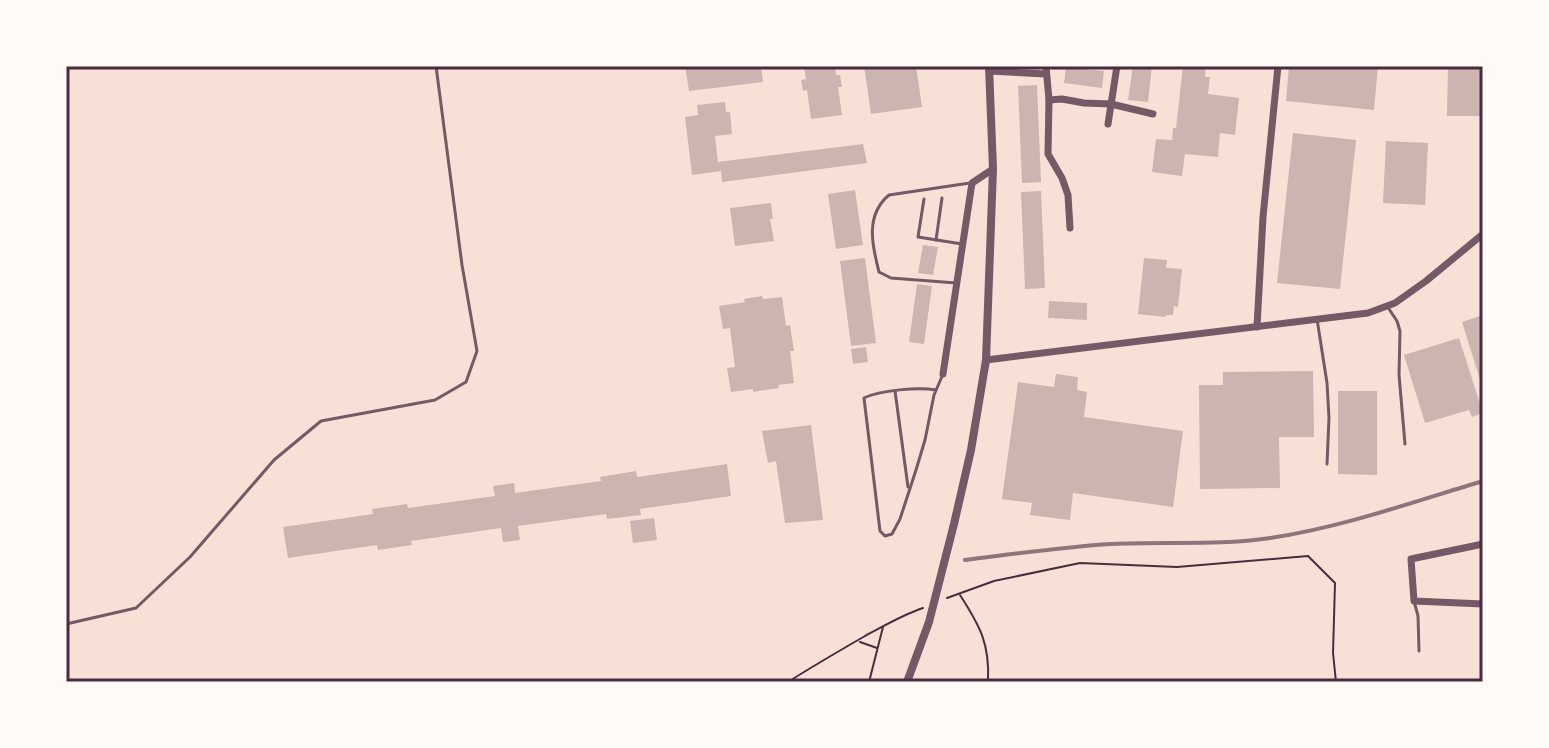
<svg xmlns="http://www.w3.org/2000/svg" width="1549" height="748" viewBox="0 0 1549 748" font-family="'Open Sans',sans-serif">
<rect width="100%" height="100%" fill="#f7e1d7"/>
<g fill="#ccb4b1">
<polygon points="685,66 761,66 763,82 689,91"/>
<polygon points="804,66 835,66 836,75 840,75 842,87 838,87 842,115 811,119 807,90 803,91 801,80 806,79"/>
<polygon points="864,66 916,66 922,107 871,114"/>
<polygon points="1133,66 1152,66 1148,102 1128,100"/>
<polygon points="1183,66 1206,66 1205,77 1210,77 1208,94 1239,98 1235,135 1220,133 1218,157 1185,154 1182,176 1152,172 1156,139 1172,140 1173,128 1176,128"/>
<polygon points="1289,66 1378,66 1374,110 1286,101"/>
<polygon points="1448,66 1483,66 1483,116 1447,116"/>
<polygon points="1066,67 1104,71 1102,88 1064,83"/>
<polygon points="1037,85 1041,182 1022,183 1018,86"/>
<polygon points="725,102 726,112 730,112 732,134 715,136 718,162 863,144 867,163 722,182 721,171 692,175 685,117 698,115 697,105"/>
<polygon points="1293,133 1356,140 1340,289 1277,283"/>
<polygon points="1386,141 1428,143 1425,205 1383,203"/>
<polygon points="855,190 863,245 836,249 828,194"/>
<polygon points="1041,191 1045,288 1025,289 1021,192"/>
<polygon points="771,203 773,219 770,219 774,241 735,246 730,208"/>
<polygon points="923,245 938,247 933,275 918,273"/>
<polygon points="865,258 876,343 851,346 840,261"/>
<polygon points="1144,258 1167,260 1166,268 1182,269 1178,307 1174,306 1173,315 1166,315 1165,317 1138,314"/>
<polygon points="917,284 932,286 924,344 909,342"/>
<polygon points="762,296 763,299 782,297 786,326 790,325 794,351 790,351 794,383 778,385 779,388 753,392 753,389 731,392 727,368 735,367 730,328 723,329 719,306 745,302 744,299"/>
<polygon points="1049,301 1087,303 1087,320 1048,318"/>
<polygon points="1483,315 1483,386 1482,386 1462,322"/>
<polygon points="1459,338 1483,413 1472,417 1469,410 1425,423 1404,355"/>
<polygon points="866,347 868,362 853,364 851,349"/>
<polygon points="1313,371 1314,437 1279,437 1280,488 1200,489 1199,385 1223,385 1223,372"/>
<polygon points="1056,374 1078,377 1077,390 1087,392 1084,417 1183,431 1173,507 1073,493 1070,520 1030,515 1032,503 1002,499 1018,382 1054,387"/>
<polygon points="1338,391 1377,391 1377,475 1338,474"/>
<polygon points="811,425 823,520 785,523 776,461 768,463 762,431"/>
<polygon points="727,464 731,496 640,509 641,515 607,519 606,514 518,526 520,540 503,542 501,528 411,541 412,545 378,550 377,545 288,558 283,527 373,514 372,509 407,504 408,508 495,496 493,486 514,483 515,493 601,481 600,477 636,471 637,477"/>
<polygon points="654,518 657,540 633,543 630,521"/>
</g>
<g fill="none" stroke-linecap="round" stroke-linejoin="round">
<g stroke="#4a2c40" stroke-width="2">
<path d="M960,595c20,31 30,49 28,87"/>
<polyline points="947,598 994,581 1080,563 1177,567 1308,556 1335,583 1333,653 1336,682"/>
<polyline points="860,642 877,648"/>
<path d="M788,682c25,-16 51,-31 77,-46 19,-10 37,-21 58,-28"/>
<polyline points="869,682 883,627"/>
</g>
<g stroke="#755966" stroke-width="3">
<polyline points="924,199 918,237 962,244"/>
<polyline points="936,240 942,198"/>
<path d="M956,283l-65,-5 -12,-6c-7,-27 -14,-57 10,-77l81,-12"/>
<polyline points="1389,309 1397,321 1400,331 1399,375 1405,444"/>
<polyline points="1317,319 1327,383 1329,418 1327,464"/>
<path d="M936,390c-17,-3 -56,0 -72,8l16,133 5,5 7,-2 8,-15 16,-49 9,-30 9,-45 9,-21"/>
<polyline points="895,391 908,487"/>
<polyline points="1414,601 1418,616 1419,651"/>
<polyline points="66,624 136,608 190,557 274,460 321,421 435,400 466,382 477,351 462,265 436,66"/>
</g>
<g stroke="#755966" stroke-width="7">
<polyline points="1046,66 1049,100 1048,154 1062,178 1068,195 1070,228"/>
<polyline points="989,71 1046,74"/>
<polyline points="1049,100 1062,99 1084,103 1111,104 1153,114"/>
<polyline points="1108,124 1117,66"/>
<polyline points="1257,327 1263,217 1278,66"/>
<polyline points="986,360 1368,313 1395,303 1426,281 1483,234"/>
<polyline points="943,374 972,183 993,169"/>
<polyline points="1483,544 1411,559 1414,601 1483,604"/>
</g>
<polyline stroke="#755966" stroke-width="8" points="907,682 929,622 954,524 971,450 986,360 993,169 989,66"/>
<path stroke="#8f747c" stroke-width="4" d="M965,560c49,-6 97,-13 146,-16 53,-3 107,2 159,-6 73,-11 143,-36 213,-57"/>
</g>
<rect width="1549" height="748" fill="none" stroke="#fffaf5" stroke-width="136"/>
<rect x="68" y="68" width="1413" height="612" fill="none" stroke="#4a2c40" stroke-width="3"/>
</svg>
